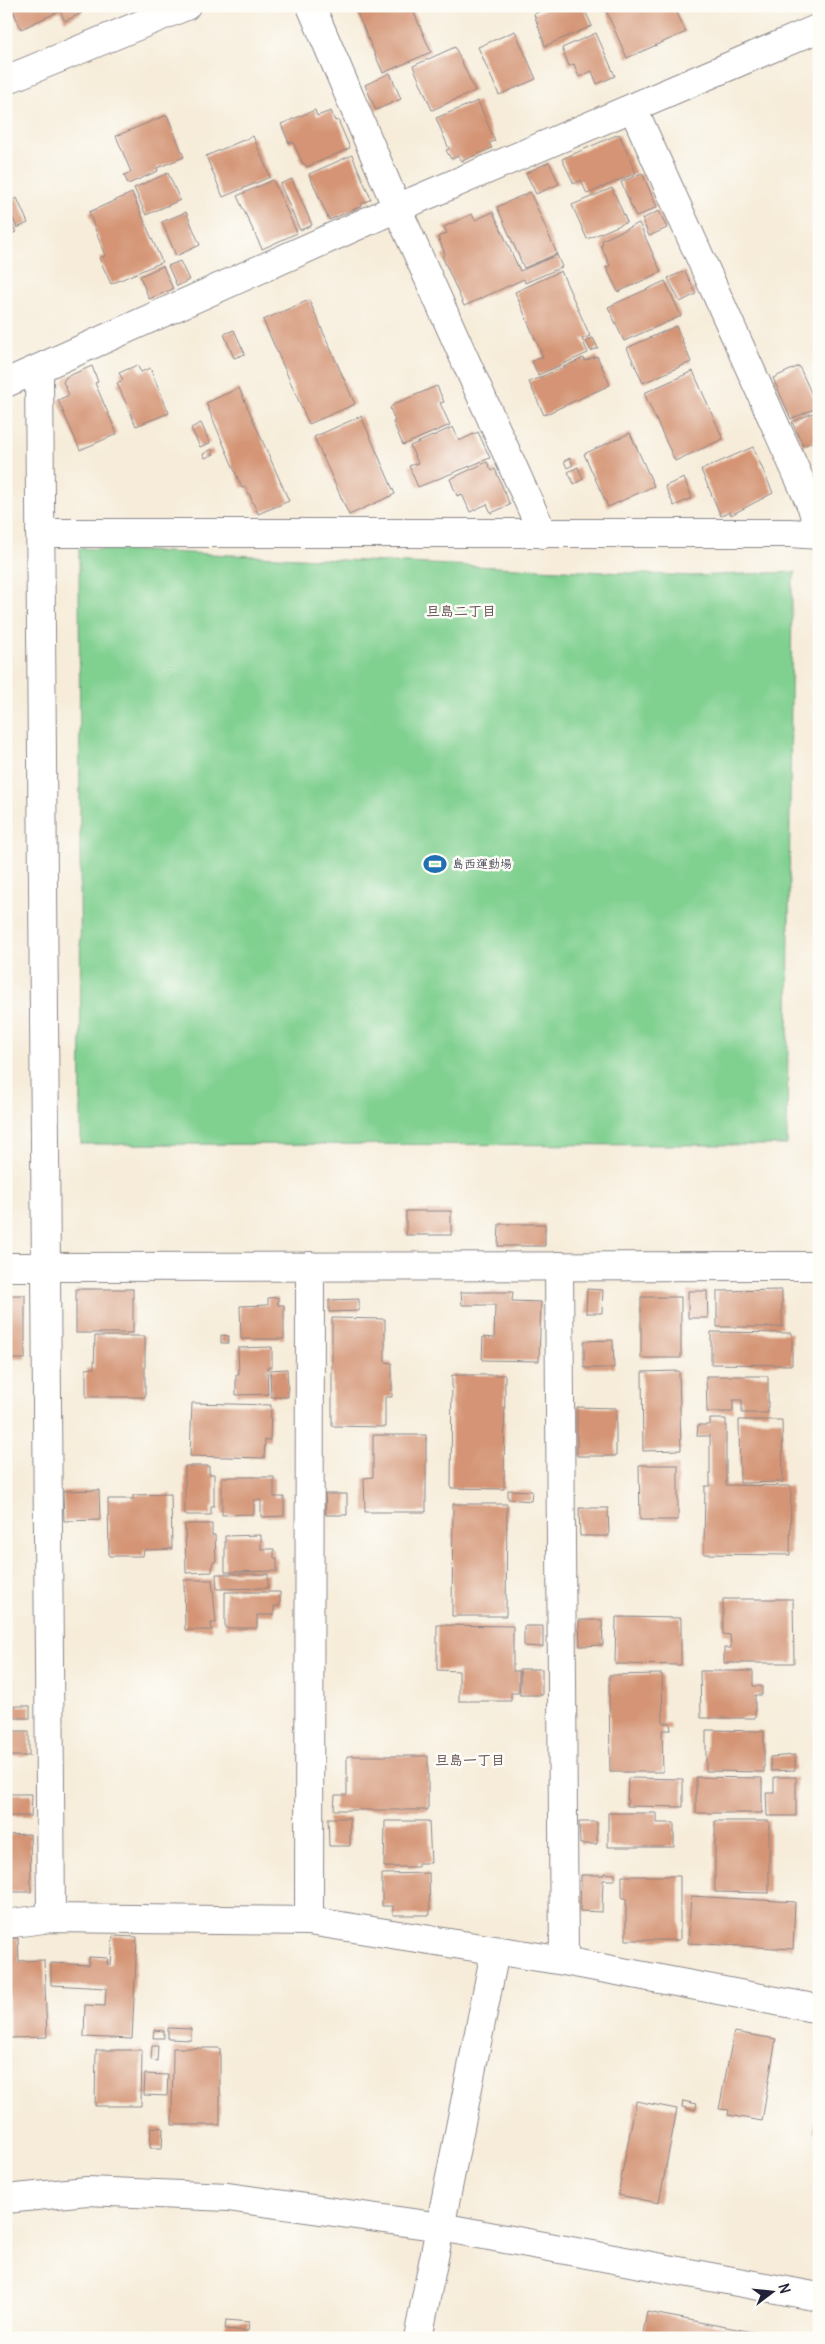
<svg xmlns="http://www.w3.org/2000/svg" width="825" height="2344" viewBox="0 0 825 2344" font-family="Delius,'Klee One',sans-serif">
<rect width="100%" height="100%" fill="#fdfcf7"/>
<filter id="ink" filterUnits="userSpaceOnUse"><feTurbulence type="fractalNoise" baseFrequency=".02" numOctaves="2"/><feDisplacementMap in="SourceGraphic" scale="10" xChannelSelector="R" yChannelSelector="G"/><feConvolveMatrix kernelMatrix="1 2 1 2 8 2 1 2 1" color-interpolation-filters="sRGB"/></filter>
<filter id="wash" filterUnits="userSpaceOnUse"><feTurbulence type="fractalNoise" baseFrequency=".0096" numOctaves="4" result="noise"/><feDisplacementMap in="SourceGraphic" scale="20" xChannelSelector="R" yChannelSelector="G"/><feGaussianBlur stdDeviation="1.12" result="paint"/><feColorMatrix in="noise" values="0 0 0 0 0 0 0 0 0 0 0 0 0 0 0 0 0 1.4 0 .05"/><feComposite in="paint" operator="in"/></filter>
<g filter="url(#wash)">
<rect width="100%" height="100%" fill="#f6ecd9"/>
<polygon fill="#80d090" stroke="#517966" points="79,548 692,576 796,572 792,584 787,1145 81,1144"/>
<g id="blocks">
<g fill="#d49475">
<polygon points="11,6 79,6 82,13 65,21 60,11 21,29"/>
<polygon points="354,6 411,6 431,52 383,73"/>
<polygon points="551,6 583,6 592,26 545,46 534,14"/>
<polygon points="604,6 674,6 686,32 627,58"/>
<polygon points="515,31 536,79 499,95 478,47"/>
<polygon points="596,33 615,76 597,84 592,71 579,77 574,64 569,66 562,48"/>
<polygon points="455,47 475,91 432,110 413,66"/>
<polygon points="390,73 401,99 376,110 365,85"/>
<polygon points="478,101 495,141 489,143 492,148 462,161 459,156 451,159 446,150 449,149 436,118"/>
<polygon points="315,110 317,116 331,111 335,121 338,120 350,148 307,167 304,163 303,164 293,142 289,143 281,124"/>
<polygon points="167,115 184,157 157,168 158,171 128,184 124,175 131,172 116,136"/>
<polygon points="619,134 636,173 587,194 581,180 574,184 562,159"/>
<polygon points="253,136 270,177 223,197 206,156"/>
<polygon points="352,155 371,199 361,204 362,206 329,220 309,174"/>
<polygon points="549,162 559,184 536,194 526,173"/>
<polygon points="168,173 180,200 146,215 134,188"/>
<polygon points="642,173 657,207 636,217 621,182"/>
<polygon points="292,179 312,225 300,230 280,184"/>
<polygon points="273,180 297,233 262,249 237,196"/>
<polygon points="612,188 627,222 587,239 572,205"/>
<polygon points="530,192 557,254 524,268 497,207"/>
<polygon points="132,193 162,262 111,284 99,258 105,256 89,212"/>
<polygon points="17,198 28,223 17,228 6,203"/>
<polygon points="6,210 16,232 6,236"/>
<polygon points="659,211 667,228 649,236 642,219"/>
<polygon points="186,212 200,245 176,256 162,222"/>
<polygon points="493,212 520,271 557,255 562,267 525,283 524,279 464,306 442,256 445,254 438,237 447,233 444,227 472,214 475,220"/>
<polygon points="639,223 661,272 618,292 606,267 610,266 601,245 603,244 602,240"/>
<polygon points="180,261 189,280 177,286 168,266"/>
<polygon points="163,266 173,289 149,299 140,276"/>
<polygon points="561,271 590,336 582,339 588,353 538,375 532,361 543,357 515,292"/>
<polygon points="685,271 696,294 680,302 668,278"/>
<polygon points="665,281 681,316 624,341 608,307"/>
<polygon points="309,300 355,404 309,424 263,320"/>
<polygon points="676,326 691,362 643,383 627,348"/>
<polygon points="234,330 245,354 234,358 224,334"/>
<polygon points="593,338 598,348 591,351 586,341"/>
<polygon points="597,356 610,385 544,415 529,382 584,358 585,361"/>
<polygon points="137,365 141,372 150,368 169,413 136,426 117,383 123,380 119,373"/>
<polygon points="92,366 98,382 95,383 117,434 80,450 58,400 69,395 63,382 66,377"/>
<polygon points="799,366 813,397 819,395 819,407 791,419 773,378"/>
<polygon points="693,371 723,439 675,461 644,393"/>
<polygon points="437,386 444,402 440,403 450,425 403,445 393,422 395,421 390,408 394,404"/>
<polygon points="239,388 289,501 258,514 246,487 242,488 206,403"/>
<polygon points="815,412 819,421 819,439 803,446 792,422"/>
<polygon points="361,416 395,494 349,515 314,437"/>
<polygon points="201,423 210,443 200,447 191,428"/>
<polygon points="453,427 459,441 478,432 490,458 418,487 409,466 418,463 410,446"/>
<polygon points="630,433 654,486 608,507 584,454"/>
<polygon points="753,447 773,493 731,515 730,512 721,516 701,470"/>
<polygon points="212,449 214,454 205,458 203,454"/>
<polygon points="570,458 573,465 567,468 564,461"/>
<polygon points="487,462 492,471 495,469 510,505 491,513 487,504 470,512 462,494 457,496 450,479"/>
<polygon points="578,467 583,479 574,484 568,472"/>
<polygon points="684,478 692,498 674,506 665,486"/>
<rect x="406" y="1211" width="45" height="24"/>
<polygon points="499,1224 545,1224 545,1246 498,1246"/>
<rect x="76" y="1289" width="57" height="44"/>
<polygon points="587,1289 603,1290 602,1313 586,1313"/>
<polygon points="782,1290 782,1327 717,1327 717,1291"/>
<polygon points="688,1291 707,1291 708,1318 688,1318"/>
<polygon points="461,1292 513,1292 512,1301 541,1302 539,1361 482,1360 483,1337 494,1338 495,1305 462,1305"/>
<rect x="6" y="1295" width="19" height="64"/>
<polygon points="278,1297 278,1305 284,1305 284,1339 241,1339 240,1306 268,1305 268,1298"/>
<rect x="641" y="1297" width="40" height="61"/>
<polygon points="359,1299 359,1311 329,1312 329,1300"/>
<polygon points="332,1318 385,1319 385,1362 392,1363 392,1397 385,1397 385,1427 332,1426"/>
<polygon points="711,1332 792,1333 792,1365 711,1364"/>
<polygon points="221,1335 229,1336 228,1343 221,1343"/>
<polygon points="95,1336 145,1336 145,1397 86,1397 86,1369 94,1368"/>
<polygon points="613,1340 614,1368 584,1368 584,1341"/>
<polygon points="272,1347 272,1367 267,1367 268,1394 236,1395 236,1375 239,1375 238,1348"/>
<polygon points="287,1369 288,1397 271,1397 270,1370"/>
<polygon points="679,1371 681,1450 643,1451 642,1372"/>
<polygon points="452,1375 505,1375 504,1489 451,1488"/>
<polygon points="706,1376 768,1376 768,1413 742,1413 742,1400 733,1400 733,1412 707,1412"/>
<polygon points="192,1403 271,1405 270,1440 265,1440 264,1458 190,1456"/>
<polygon points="577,1407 616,1408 616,1456 577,1456"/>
<polygon points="710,1419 726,1419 726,1485 791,1486 790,1555 704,1554 705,1486 710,1486 710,1436 697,1436 698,1425 710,1425"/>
<polygon points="739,1420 782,1420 783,1482 740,1483"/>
<polygon points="373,1435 426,1435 426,1512 365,1512 364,1478 373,1477"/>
<polygon points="639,1465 678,1465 678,1520 640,1520"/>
<polygon points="185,1466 209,1466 209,1474 214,1474 214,1506 211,1506 211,1515 185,1515"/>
<polygon points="222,1477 274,1477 274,1497 284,1497 284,1516 261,1517 261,1500 254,1500 254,1514 222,1515"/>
<polygon points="99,1490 100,1520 64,1521 63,1491"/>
<polygon points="508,1490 532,1491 531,1501 508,1499"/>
<polygon points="171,1494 172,1549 144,1550 143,1556 109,1556 108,1499 133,1499 133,1495"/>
<polygon points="325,1494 347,1494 347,1515 326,1515"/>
<polygon points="453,1504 507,1504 506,1616 452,1616"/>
<polygon points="579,1508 608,1508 609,1536 580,1536"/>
<polygon points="185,1524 212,1524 212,1535 215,1535 216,1562 213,1562 212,1572 186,1573"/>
<polygon points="261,1535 261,1549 274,1549 274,1558 277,1558 277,1571 225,1572 225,1536"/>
<polygon points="216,1574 268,1574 268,1588 217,1589"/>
<polygon points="184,1580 212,1580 216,1623 211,1623 212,1630 185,1630"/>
<polygon points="225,1592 280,1592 280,1606 274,1606 274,1615 257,1615 257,1628 225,1628"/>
<polygon points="723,1599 793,1599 794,1663 724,1663 724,1648 731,1648 730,1635 723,1634"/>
<polygon points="616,1617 681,1618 681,1665 615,1664"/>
<polygon points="579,1620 602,1620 603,1645 580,1646"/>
<polygon points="437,1625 513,1626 513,1671 519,1671 519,1693 511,1693 511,1701 459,1701 459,1671 437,1670"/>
<polygon points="524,1626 543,1626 543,1647 524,1646"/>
<rect x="520" y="1669" width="22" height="26"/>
<polygon points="700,1671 753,1671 753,1686 762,1686 762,1695 755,1695 755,1718 701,1718"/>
<polygon points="662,1674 663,1723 670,1723 671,1730 662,1730 663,1772 610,1772 609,1675"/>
<rect x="6" y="1706" width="24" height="12"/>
<polygon points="706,1730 764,1731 764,1772 706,1771"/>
<rect x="6" y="1731" width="23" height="25"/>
<polygon points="795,1755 795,1770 771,1771 770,1757"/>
<polygon points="347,1756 428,1756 428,1810 334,1810 335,1795 347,1795"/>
<polygon points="696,1777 762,1778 762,1813 696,1813"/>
<polygon points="774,1777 796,1777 796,1816 767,1816 766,1793 774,1793"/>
<polygon points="628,1778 683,1779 683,1807 627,1806"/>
<polygon points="6,1794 32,1794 31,1816 6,1816"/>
<polygon points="608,1813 657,1813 657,1823 674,1823 674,1847 608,1847"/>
<polygon points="328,1818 350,1818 350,1846 329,1846"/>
<polygon points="385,1821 429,1821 431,1863 418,1863 418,1867 384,1867"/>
<polygon points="715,1821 769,1821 769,1893 715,1892"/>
<polygon points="579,1822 597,1822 597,1844 580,1844"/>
<polygon points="30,1834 31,1892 6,1892 6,1835"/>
<polygon points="429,1873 430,1915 393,1915 393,1906 382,1906 382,1874"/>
<polygon points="604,1873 615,1874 615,1880 603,1880 602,1912 580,1911 581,1875 604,1875"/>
<polygon points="622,1876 680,1876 680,1940 626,1940 626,1898 622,1898"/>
<polygon points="691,1896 795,1902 793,1949 688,1943"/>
<polygon points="113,1936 137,1937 132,2039 84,2037 85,2005 105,2006 106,1988 51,1985 51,1963 89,1965 89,1957 108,1958 107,1964 111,1964"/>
<polygon points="18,1938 19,1961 44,1960 47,2037 10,2038 6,1939"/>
<polygon points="168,2028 191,2029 191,2040 168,2039"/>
<polygon points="154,2030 164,2031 164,2038 153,2038"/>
<polygon points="734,2032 776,2039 762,2121 728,2115 729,2110 719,2109"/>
<polygon points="152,2046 158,2046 157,2061 151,2060"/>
<polygon points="173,2048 220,2048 220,2125 172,2125"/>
<polygon points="96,2050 142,2050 141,2106 95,2106"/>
<polygon points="145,2074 168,2075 167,2096 144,2095"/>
<polygon points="636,2101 677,2109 659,2203 618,2195"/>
<polygon points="683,2101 697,2104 695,2110 682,2107"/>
<polygon points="818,2105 819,2105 819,2133 813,2132"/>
<polygon points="151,2127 163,2128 162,2148 150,2148"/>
<polygon points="647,2312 779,2337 779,2338 642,2338"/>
<polygon points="226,2320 249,2322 248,2331 225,2329"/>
</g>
</g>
</g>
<g filter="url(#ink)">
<use href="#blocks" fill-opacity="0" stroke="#8c878a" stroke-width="1"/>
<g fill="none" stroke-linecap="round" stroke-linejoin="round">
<defs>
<g id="minor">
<polyline points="311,6 397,208 543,534"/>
<polyline points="633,108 812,507 819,534"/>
<polyline points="39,370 51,1918"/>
<polyline points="6,383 397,208 819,28"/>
<polyline points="40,533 790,533 819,535"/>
<polyline points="559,1266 564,1961"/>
<polyline points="6,1267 819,1266"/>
<polyline points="309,1921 310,1266"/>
<polyline points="6,1924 51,1918 309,1921 564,1961 819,2009"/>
<polyline points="418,2338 495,1952"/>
</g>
<g id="tertiary">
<polyline points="6,80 186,6"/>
<polyline points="6,2199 87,2191 228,2197 441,2227 819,2297"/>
</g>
</defs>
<use href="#minor" stroke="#8c878a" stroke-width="30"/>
<use href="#tertiary" stroke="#8c878a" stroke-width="30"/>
<use href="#minor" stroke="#fff" stroke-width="28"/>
<use href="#tertiary" stroke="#fff" stroke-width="28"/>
</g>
</g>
<defs>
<symbol id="stadium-bare" viewBox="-9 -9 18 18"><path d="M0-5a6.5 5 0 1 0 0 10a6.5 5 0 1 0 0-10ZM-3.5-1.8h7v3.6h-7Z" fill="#1f6fb2" stroke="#fdfcf7" stroke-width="2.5" paint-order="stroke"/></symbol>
</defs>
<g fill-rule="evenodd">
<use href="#stadium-bare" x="419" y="848" width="32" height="32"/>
</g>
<g text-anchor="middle" stroke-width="5" stroke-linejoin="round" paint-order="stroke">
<g font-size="12" fill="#22223b" stroke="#fdfcf7" text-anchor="start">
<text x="452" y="868">島西運動場</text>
</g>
<g font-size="14" font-weight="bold" fill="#604a4f" stroke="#fdfcf7">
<text x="461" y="616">旦島二丁目</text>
<text x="470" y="1765">旦島一丁目</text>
</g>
</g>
<rect width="825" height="2344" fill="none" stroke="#fdfcf7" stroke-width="25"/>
<g transform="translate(772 2292) rotate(74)" stroke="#fdfcf7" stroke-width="4" paint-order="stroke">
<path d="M0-4L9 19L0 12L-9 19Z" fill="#22223b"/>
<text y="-8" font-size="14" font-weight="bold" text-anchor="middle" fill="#22223b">N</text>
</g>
</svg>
